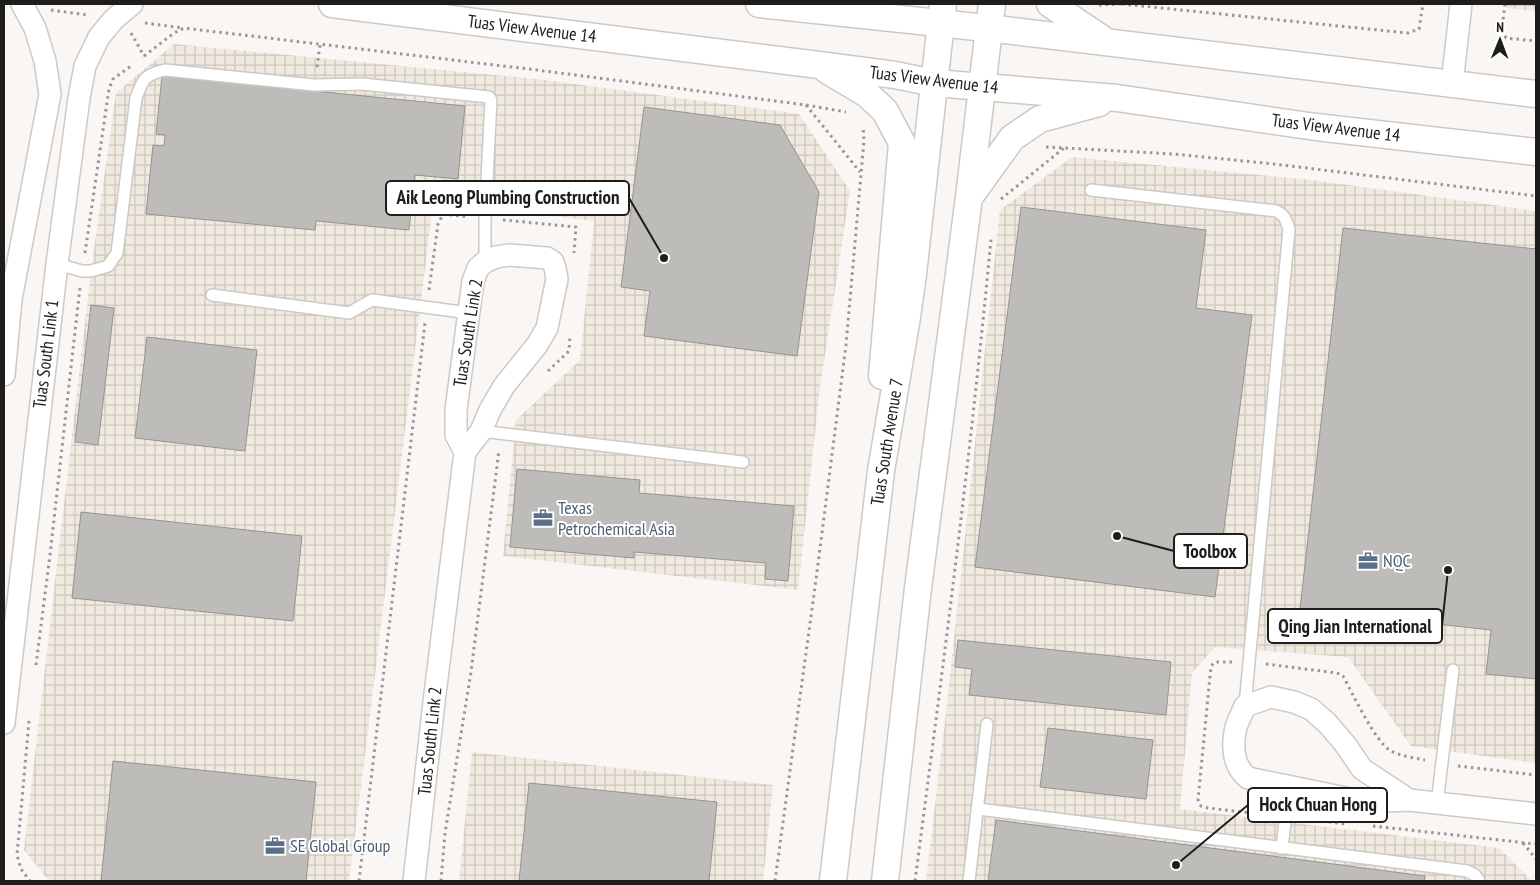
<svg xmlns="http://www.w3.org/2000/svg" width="1540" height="885" viewBox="0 0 1540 885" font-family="'PT Sans Narrow',sans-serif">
<defs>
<pattern id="industrial-grid" width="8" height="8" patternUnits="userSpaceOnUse" patternTransform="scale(1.25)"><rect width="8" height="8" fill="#f0e9df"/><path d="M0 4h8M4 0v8" fill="none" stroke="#cdc7bf"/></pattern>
</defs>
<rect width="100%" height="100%" fill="#f9f6f3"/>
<g fill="url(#industrial-grid)">
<polygon points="1506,4 1536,4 1536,11 1506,8"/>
<polygon points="174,44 537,79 799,114 850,191 820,387 798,590 503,556 516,420 580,360 594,221 522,212 433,203 368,731 349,881 49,881 24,850 91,271 116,93"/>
<polygon points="1072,157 1312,180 1536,211 1536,763 1411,746 1348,657 1215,647 1192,673 1180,809 1499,848 1532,881 926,881 947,704 1000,210"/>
<polygon points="472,752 773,785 763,881 459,881"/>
</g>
<g fill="#bebcb8" stroke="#969390">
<polygon points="162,76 465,106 458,179 415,175 409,230 316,221 315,230 146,214 153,145 164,146 165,135 156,134"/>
<polygon points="644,107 780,125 819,192 797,356 644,336 650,291 621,287"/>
<polygon points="1021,207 1206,230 1196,308 1252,315 1215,597 975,567"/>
<polygon points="1343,228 1536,249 1536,679 1486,674 1491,630 1300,609"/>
<polygon points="91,305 114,308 98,445 75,442"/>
<polygon points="147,337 257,350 245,451 135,438"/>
<polygon points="517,469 640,480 639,493 794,506 788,581 765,579 766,563 634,552 634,558 510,547"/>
<polygon points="81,512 302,536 293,621 72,598"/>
<polygon points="958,640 1171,662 1166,715 969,695 972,669 955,667"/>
<polygon points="1048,728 1153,740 1146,799 1040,787"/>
<polygon points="113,761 316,782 306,881 101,881"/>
<polygon points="529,783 717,802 709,881 519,881"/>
<polygon points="996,820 1425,876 1424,881 988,881"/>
</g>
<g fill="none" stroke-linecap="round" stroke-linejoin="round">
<defs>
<g id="service">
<path d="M1091,190l185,21c9,4 10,9 13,18l-44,477"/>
<path d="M57,264l25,7h9l17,-5 9,-13 19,-155c7,-19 8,-23 29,-28l149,15 48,-1 127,13 2,3 -6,119v43"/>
<polyline points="212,295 349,313 372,300 469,313"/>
<polyline points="481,431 743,462"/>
<polyline points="1437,804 1453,670"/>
<polyline points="978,809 1467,871 1475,875 1479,881"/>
<polyline points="1282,848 1289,787"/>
<polyline points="969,881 987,724"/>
</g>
<g id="minor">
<polyline points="1452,84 1461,4"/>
<polyline points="4,375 11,299 50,94 45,61 35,28 22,4"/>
<polyline points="4,723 57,264 79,98 85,66 99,37 114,19 132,4"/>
<path d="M1409,800l-47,-31 -17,-25 -18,-21 -16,-14 -17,-7 -23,-5 -26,9c-3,8 -9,17 -10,26 -3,17 -1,35 13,46l117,24 44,-2 127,14"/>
<polyline points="414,881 434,702 465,452 481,431 490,410 504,386 537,345 547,328 557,279 555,268 553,262 547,258 509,255 496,257 485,262 478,268 473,281 456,410 456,435 465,452"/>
</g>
<g id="tertiary">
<polyline points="332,4 819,65 895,75 934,83 1117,98 1316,127 1536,152"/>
<polyline points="759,4 1005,30 1536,94"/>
<polyline points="1050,4 1101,38"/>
<polyline points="827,70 867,94 885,111 902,143 882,376"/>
<polyline points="971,195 1012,138 1040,119 1099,103"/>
<polyline points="833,881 881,471 907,317 913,274 943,4"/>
<polyline points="885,881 918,588 969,197 992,4"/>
</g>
</defs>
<use href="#service" stroke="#ccc9c6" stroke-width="14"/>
<use href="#minor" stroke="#ccc9c6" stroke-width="24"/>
<use href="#tertiary" stroke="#ccc9c6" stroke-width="29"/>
<g stroke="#999694" stroke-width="3" stroke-dasharray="2.5 4" stroke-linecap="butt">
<polyline points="1122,4 1408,33 1419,29 1423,4"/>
<polyline points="1505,4 1502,28 1506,38 1536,41"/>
<polyline points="1099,5 1121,4"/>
<polyline points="51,10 87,15"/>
<polyline points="145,23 183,28"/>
<polyline points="131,33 144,56"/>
<polyline points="144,56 174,33 184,28 537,70 806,105 846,112"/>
<polyline points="317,67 320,45"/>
<polyline points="806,105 860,172"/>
<polyline points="1046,147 1174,154 1274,164 1536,196"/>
<polyline points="1001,199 1064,148"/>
<polyline points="503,220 576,227 574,253"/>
<polyline points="85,253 109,89 113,79 131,66"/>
<polyline points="429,290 438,224 443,214 469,217"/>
<polyline points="548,371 569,351 570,336"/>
<polyline points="1232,662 1215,662 1211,666 1198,800 1201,806 1208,808 1270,815"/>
<path d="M1266,664l71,9 6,3c10,18 32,66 48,75 10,5 23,7 34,9"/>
<polyline points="36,665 50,555 80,287"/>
<polyline points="29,721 17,855 21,869 30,881"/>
<polyline points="1458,766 1536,775"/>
<polyline points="1303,819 1347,824"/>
<polyline points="1373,826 1536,844"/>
<polyline points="1523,843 1536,859"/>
<polyline points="359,881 425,323"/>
<polyline points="441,881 445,833 471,672 499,450"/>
<polyline points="775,881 817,572 846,345 864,140 863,126"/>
<path d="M915,881c28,-214 56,-427 76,-642"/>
</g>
<use href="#service" stroke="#fff" stroke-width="11"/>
<use href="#minor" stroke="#fff" stroke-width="21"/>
<use href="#tertiary" stroke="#fff" stroke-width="26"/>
</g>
<defs>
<symbol id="office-bare" viewBox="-9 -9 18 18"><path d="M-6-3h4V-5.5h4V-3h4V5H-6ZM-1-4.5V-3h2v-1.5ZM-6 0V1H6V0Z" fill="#5c6f8a" stroke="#fff" stroke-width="2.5" paint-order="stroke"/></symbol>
</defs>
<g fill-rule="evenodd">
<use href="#office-bare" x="529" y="504" width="28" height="28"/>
<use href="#office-bare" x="1354" y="547" width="28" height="28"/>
<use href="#office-bare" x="261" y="832" width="28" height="28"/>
</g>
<g text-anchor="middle" stroke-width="4" stroke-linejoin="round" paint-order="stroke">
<g font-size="18" fill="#1e1d1c" stroke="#fff">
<text transform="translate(532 29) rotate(7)" y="6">Tuas View Avenue 14</text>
<text transform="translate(934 80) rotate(7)" y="6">Tuas View Avenue 14</text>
<text transform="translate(1336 128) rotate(7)" y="6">Tuas View Avenue 14</text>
<text transform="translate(468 333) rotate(-81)" y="6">Tuas South Link 2</text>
<text transform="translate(46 354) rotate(-83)" y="6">Tuas South Link 1</text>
<text transform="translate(887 442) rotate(-81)" y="6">Tuas South Avenue 7</text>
<text transform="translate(430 741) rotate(-84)" y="6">Tuas South Link 2</text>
</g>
<g font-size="18" fill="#4e5e75" stroke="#fff" text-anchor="start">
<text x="558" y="514">Texas<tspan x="558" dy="21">Petrochemical Asia</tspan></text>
<text x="1383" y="567">NQC</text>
<text x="290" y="852">SE Global Group</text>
</g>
</g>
<path fill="none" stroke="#1e1d1c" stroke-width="2" d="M664 258L629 198M1117 536L1174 551M1448 570L1442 626M1176 865L1248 805"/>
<g fill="#1e1d1c" stroke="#fff" stroke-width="2">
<circle cx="664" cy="258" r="5"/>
<circle cx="1117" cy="536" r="5"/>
<circle cx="1448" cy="570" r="5"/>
<circle cx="1176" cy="865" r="5"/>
</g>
<g fill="#fff" stroke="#1e1d1c" stroke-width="2">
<rect x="386" y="181" width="243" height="34" rx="5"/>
<rect x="1174" y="534" width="73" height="34" rx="5"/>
<rect x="1268" y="609" width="174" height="34" rx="5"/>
<rect x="1248" y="788" width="139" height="34" rx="5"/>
</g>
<g font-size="19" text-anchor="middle" font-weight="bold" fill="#1e1d1c">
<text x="508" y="204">Aik Leong Plumbing Construction</text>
<text x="1210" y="558">Toolbox</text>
<text x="1355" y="633">Qing Jian International</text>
<text x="1318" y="811">Hock Chuan Hong</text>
</g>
<rect width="1540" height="885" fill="none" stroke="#1e1d1c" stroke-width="10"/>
<g transform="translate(1500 40) rotate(1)" stroke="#ffffff" stroke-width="4" paint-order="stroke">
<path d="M0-4L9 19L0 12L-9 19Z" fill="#1e1d1c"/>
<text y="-8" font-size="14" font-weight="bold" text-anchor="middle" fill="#1e1d1c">N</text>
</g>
</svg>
